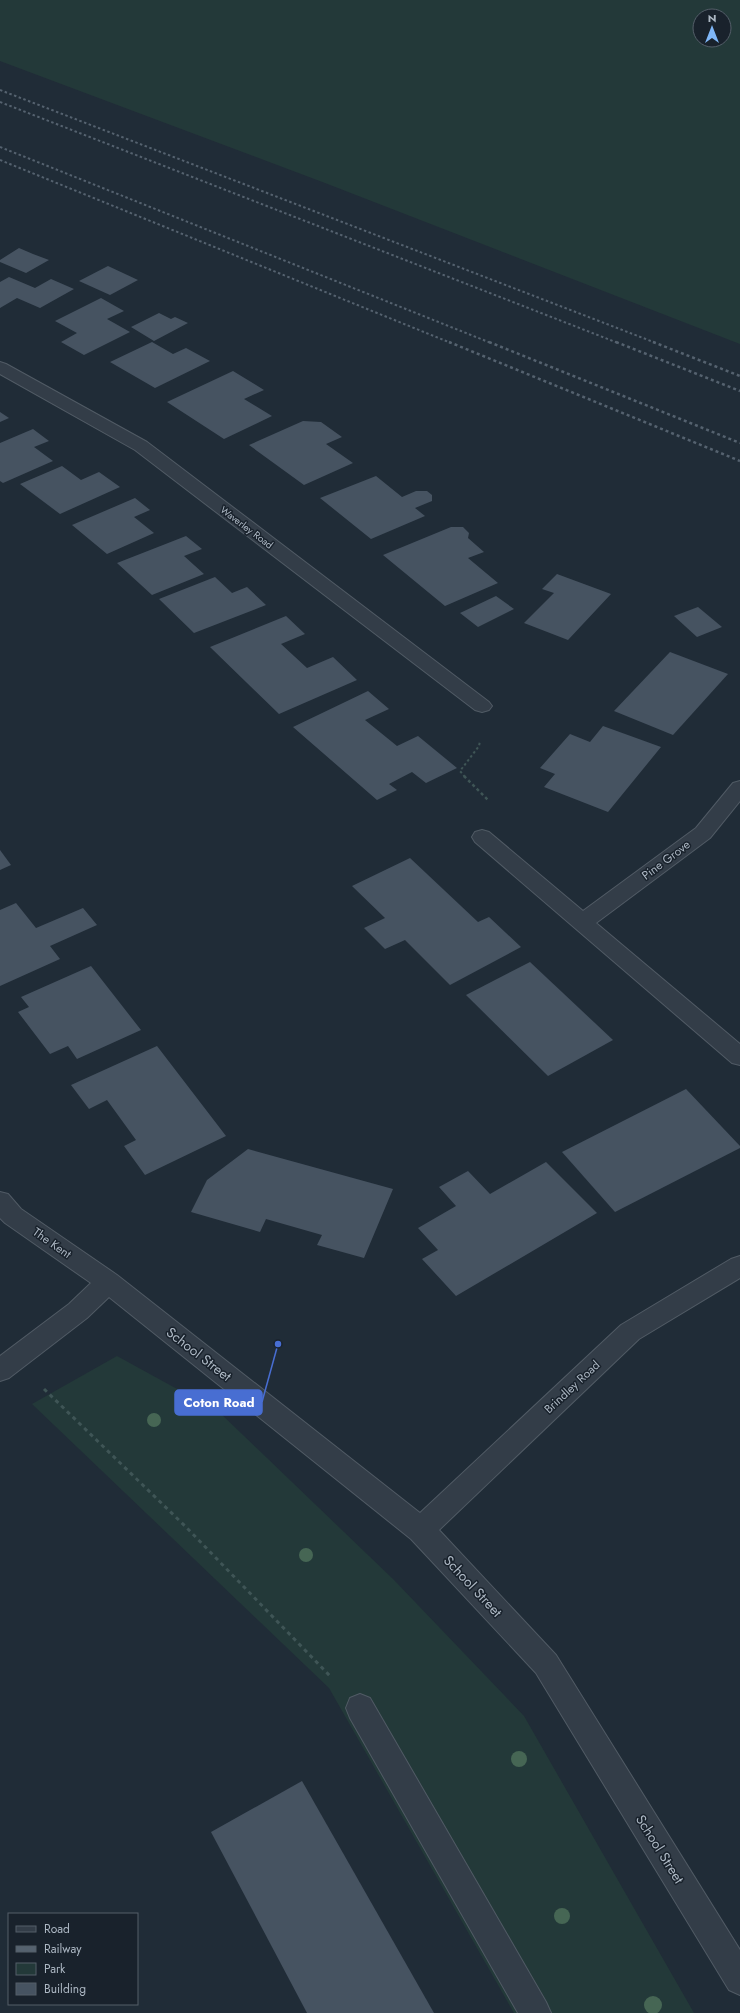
<svg xmlns="http://www.w3.org/2000/svg" width="740" height="2013" viewBox="0 0 740 2013" font-family="Jost,sans-serif">
<rect width="100%" height="100%" fill="#202c37"/>
<g fill="#233939" fill-rule="evenodd">
<path d="M0,0h740v344l-415,-161 -325,-122zM700,16h24v24h-24z"/>
<polygon points="117,1356 219,1412 393,1579 524,1716 694,2013 514,2013 329,1688 32,1404"/>
</g>
<g fill="#465361">
<polygon points="19,248 33,254 49,260 26,273 0,262 0,260"/>
<polygon points="108,266 138,280 110,295 79,281"/>
<polygon points="9,277 35,288 51,279 74,289 40,308 17,298 0,308 0,282"/>
<polygon points="101,298 124,311 107,319 130,332 84,355 61,342 77,333 55,321"/>
<polygon points="159,313 171,319 175,317 188,323 154,341 131,327"/>
<polygon points="152,342 173,354 186,348 210,361 155,388 110,362"/>
<polygon points="233,371 264,390 244,399 272,416 224,439 167,402"/>
<polygon points="0,412 9,418 0,422"/>
<polygon points="303,421 321,422 342,437 326,444 353,463 304,485 249,445"/>
<polygon points="33,429 49,441 34,447 53,461 3,483 0,481 0,443"/>
<polygon points="62,466 81,480 99,472 120,487 60,514 20,484"/>
<polygon points="376,476 402,497 416,491 427,491 432,495 432,501 415,508 425,516 371,539 320,498"/>
<polygon points="135,498 150,510 134,517 154,533 107,554 72,525"/>
<polygon points="451,527 463,527 469,533 468,538 484,552 468,558 498,583 445,606 383,555"/>
<polygon points="186,536 202,549 184,556 204,574 152,595 117,563"/>
<polygon points="557,574 611,594 568,640 524,623 554,593 542,589"/>
<polygon points="215,577 232,593 247,587 266,605 194,633 159,599"/>
<polygon points="496,596 514,609 478,627 460,613"/>
<polygon points="698,607 722,627 697,637 674,616"/>
<polygon points="286,616 305,634 281,644 307,668 333,657 357,680 279,714 210,647"/>
<polygon points="670,652 728,674 673,735 614,711"/>
<polygon points="368,691 389,709 365,720 397,746 418,736 457,768 426,783 412,772 389,784 397,790 377,800 293,727"/>
<polygon points="603,726 661,747 608,812 544,787 555,774 540,768 570,734 590,742"/>
<polygon points="0,850 11,865 0,870"/>
<polygon points="410,858 478,922 489,917 521,947 450,985 405,940 385,949 364,928 385,918 352,886"/>
<polygon points="16,903 36,928 83,908 97,925 50,946 60,959 0,986 0,910"/>
<polygon points="530,962 613,1040 548,1076 466,995"/>
<polygon points="91,966 141,1030 77,1059 68,1046 50,1054 18,1012 29,1007 21,997"/>
<polygon points="157,1046 226,1136 145,1175 124,1146 136,1140 107,1100 89,1109 71,1085"/>
<polygon points="686,1089 740,1146 740,1148 615,1212 562,1152"/>
<polygon points="248,1149 393,1189 364,1258 317,1245 322,1235 266,1219 260,1232 191,1212 207,1180"/>
<polygon points="546,1162 597,1213 456,1296 422,1259 438,1250 418,1228 456,1206 439,1187 468,1171 490,1194"/>
<polygon points="302,1781 434,2013 307,2013 211,1832"/>
</g>
<g fill="none" stroke-linecap="round" stroke-linejoin="round">
<defs>
<g id="minor">
<polygon points="0,362 6,364 147,442 489,702 492,706 489,710 482,712 475,710 135,450 0,374"/>
<polygon points="740,781 740,801 710,838 596,923 740,1044 740,1065 732,1063 475,842 472,837 475,832 482,830 489,832 583,911 696,828 733,783"/>
<polygon points="0,1192 8,1194 21,1209 117,1275 420,1513 621,1325 731,1259 740,1256 740,1278 639,1339 439,1530 556,1655 740,1950 740,1995 729,1990 536,1673 411,1539 109,1297 87,1318 9,1378 0,1381 0,1356 69,1304 91,1283 5,1223 0,1218"/>
<polygon points="360,1694 370,1698 546,2002 551,2013 518,2013 350,1718 346,1708 350,1698"/>
</g>
</defs>
<use href="#minor" stroke="#515b65" stroke-width="2"/>
<polyline stroke="#3f5556" stroke-width="2" stroke-dasharray="2.5 2.5" stroke-linecap="butt" points="465,777 460,771 479,746 480,741"/>
<polyline stroke="#3f5556" stroke-width="2.5" stroke-dasharray="3 3" stroke-linecap="butt" points="464,776 488,800"/>
<polyline stroke="#3f5556" stroke-width="3" stroke-dasharray="4 4" stroke-linecap="butt" points="44,1389 186,1527 331,1677"/>
<use href="#minor" fill="#333d48" fill-rule="evenodd"/>
<g stroke="#55626f" stroke-width="2" stroke-dasharray="2.5 2.5" stroke-linecap="butt">
<polyline points="0,90 656,343"/>
<polyline points="0,102 618,343"/>
<polyline points="0,147 491,343"/>
<polyline points="0,160 451,343"/>
</g>
<g stroke="#55626f" stroke-width="2.5" stroke-dasharray="3 3" stroke-linecap="butt">
<polyline points="449,342 740,461"/>
<polyline points="489,342 740,443"/>
<polyline points="616,342 740,391"/>
<polyline points="653,342 740,376"/>
</g>
</g>
<g fill="#466654">
<circle cx="154" cy="1420" r="7"/>
<circle cx="306" cy="1555" r="7"/>
<circle cx="519" cy="1759" r="8"/>
<circle cx="562" cy="1916" r="8"/>
<circle cx="653" cy="2005" r="9"/>
</g>
<g text-anchor="middle" stroke-width="3" stroke-linejoin="round" paint-order="stroke">
<g font-size="10" fill="#adb8c4" stroke="#19222c">
<text transform="translate(247 527) rotate(37)" y="4">Waverley Road</text>
</g>
<g font-size="12" fill="#adb8c4" stroke="#19222c">
<text transform="translate(666 860) rotate(-37)" y="4">Pine Grove</text>
<text transform="translate(52 1243) rotate(35)" y="4">The Kent</text>
<text transform="translate(572 1387) rotate(-43)" y="4">Brindley Road</text>
</g>
<g font-size="14" fill="#adb8c4" stroke="#19222c">
<text transform="translate(199 1354) rotate(38)" y="5">School Street</text>
<text transform="translate(473 1586) rotate(47)" y="5">School Street</text>
<text transform="translate(660 1849) rotate(58)" y="5">School Street</text>
</g>
</g>
<path fill="none" stroke="#486ed2" stroke-width="1.5" d="M278 1344L262 1402"/>
<circle fill="#486ed2" stroke="#19222c" stroke-width="1.5" cx="278" cy="1344" r="4"/>
<rect fill="#486ed2" stroke="#486ed2" stroke-width="1.5" x="175" y="1390" width="87" height="25" rx="4"/>
<g font-size="13" text-anchor="middle" font-weight="bold" fill="#fff">
<text x="219" y="1407">Coton Road</text>
</g>
<rect x="8" y="1913" width="130" height="92" fill="#19222c" stroke="#545e69"/>
<rect x="16" y="1926" width="20" height="6" fill="#333d48" stroke="#545e69"/>
<text x="44" y="1933" font-size="12" fill="#adb8c4">Road</text>
<rect x="16" y="1946" width="20" height="6" fill="#55626f" stroke="#545e69"/>
<text x="44" y="1953" font-size="12" fill="#adb8c4">Railway</text>
<rect x="16" y="1963" width="20" height="12" fill="#233939" stroke="#545e69"/>
<text x="44" y="1973" font-size="12" fill="#adb8c4">Park</text>
<rect x="16" y="1983" width="20" height="12" fill="#465361" stroke="#545e69"/>
<text x="44" y="1993" font-size="12" fill="#adb8c4">Building</text>
<g transform="translate(712 28)"><circle r="19" fill="#19222c" stroke="#545e69"/>
<path d="M0-3L7 15L0 10L-7 15Z" fill="#7fb7f8"/>
<text y="-6" font-size="11" font-weight="bold" text-anchor="middle" fill="#adb8c4">N</text>
</g>
</svg>
